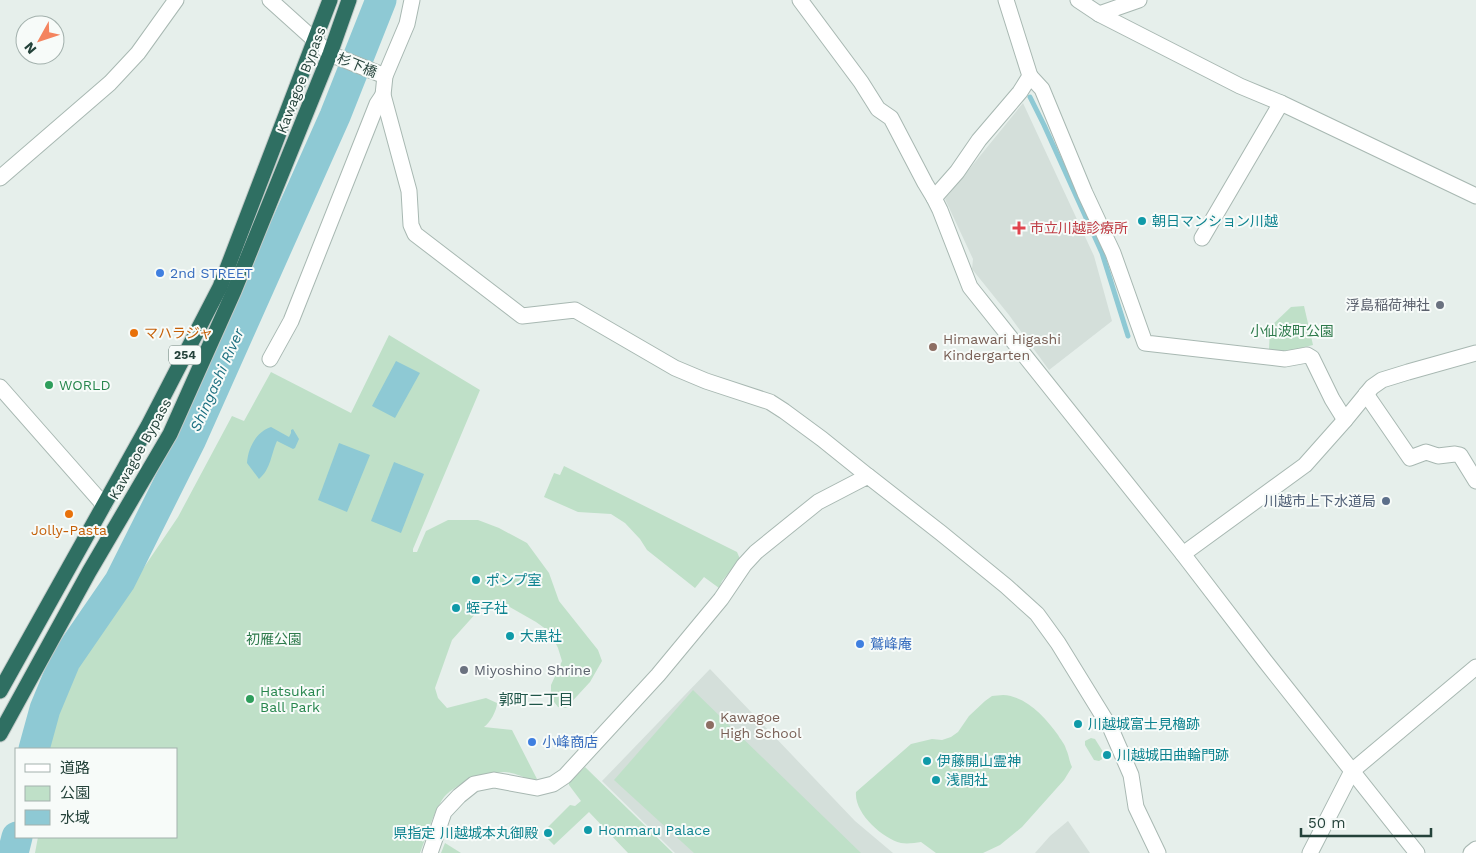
<svg xmlns="http://www.w3.org/2000/svg" width="1476" height="853" viewBox="0 0 1476 853" font-family="'Work Sans','Noto Sans JP',sans-serif">
<rect width="100%" height="100%" fill="#e6efeb"/>
<g fill="#d4dfda">
<polygon points="1023,103 1094,256 1112,321 1049,370 1009,315 972,269 973,259 945,199"/>
<polygon points="710,669 855,821 893,853 675,853 602,781"/>
<polygon points="1068,821 1090,853 1035,853 1050,836"/>
</g>
<g fill="#bfe0c8">
<polygon points="1304,306 1313,345 1286,352 1269,350 1270,327 1291,307"/>
<path d="M389,335l91,55 -67,159v3h4l9,-21 22,-11h30l21,8 28,15 22,30 10,28 39,49 4,11 -12,21 -24,26 -8,-1 -7,-9v-13l11,-24 -4,-13 -8,-16 -14,-10 -40,-23 -10,3 -34,38 -17,48 3,10 9,10 39,-10 11,5c0,7 -7,20 -13,24l28,3 25,49 -3,2c-9,-3 -21,-9 -30,-9 -18,0 -52,12 -62,28 -10,16 -15,35 -22,53h-385l3,-16h138v-88h-128l12,-56 23,-43 18,-19 77,-114 54,-101 12,5 27,-49 80,41z"/>
<polygon points="564,466 737,552 740,559 722,581 719,588 704,577 695,588 647,550 640,539 625,523 611,514 578,512 544,497 554,473 560,475"/>
<polygon points="693,690 861,853 694,853 614,780"/>
<path d="M1003,695c23,1 42,22 55,40 2,4 7,9 8,14 3,6 3,12 6,18l-8,13 -42,47 -22,18 -17,8h-47l-15,-11c-6,1 -14,2 -20,1 -19,-5 -47,-30 -45,-51l55,-48 21,-5 10,1 9,-3 7,-5 11,-16 16,-15 7,-5z"/>
<polygon points="1091,738 1095,739 1105,755 1104,758 1099,761 1094,760 1085,745 1085,741"/>
<polygon points="585,767 673,853 628,853 589,812 554,845 545,836 543,832 570,805 575,806 581,801 569,785 569,783"/>
<polygon points="445,843 461,853 441,853"/>
</g>
<g fill="#8ec9d4">
<polygon points="396,361 420,373 395,418 372,406"/>
<path d="M271,427l18,10 2,-4v-3l2,-1 6,10 -4,9 -2,1 -16,-8c-6,13 -6,28 -18,38l-12,-16c1,-15 9,-31 24,-36z"/>
<polygon points="339,443 370,455 347,512 318,500"/>
<polygon points="394,462 424,474 401,533 371,521"/>
</g>
<g fill="none" stroke-linecap="round" stroke-linejoin="round">
<polyline stroke="#8ec9d4" stroke-width="5" points="1030,97 1044,125 1102,253 1128,336"/>
<g stroke="#8ec9d4" stroke-width="31">
<polyline points="34,749 45,709 65,661 120,581 191,439 335,116 381,0"/>
<polyline points="13,853 17,837"/>
</g>
<defs>
<g id="street">
<polyline points="270,0 330,54 385,76"/>
<polyline points="412,0 407,24 385,76 383,95 409,191 411,225 415,234 522,316 575,310 675,368 706,381 770,402 784,411 822,439 868,476"/>
<polyline points="800,0 861,82 878,109 891,118 925,183 934,198"/>
<polyline points="1006,0 1030,76 1020,92 979,140 957,172 934,198 940,210 970,287 1183,554 1265,661 1417,853"/>
<polyline points="1078,0 1099,14 1240,86 1281,103 1476,196"/>
<polyline points="1099,14 1139,0"/>
<polyline points="1030,76 1042,89 1085,193 1113,253 1145,343 1285,359 1307,355 1312,358 1332,399 1345,420"/>
<polyline points="0,178 110,83 138,53 176,0"/>
<polyline points="1202,238 1281,103"/>
<polyline points="270,359 291,321 377,104 383,95"/>
<polyline points="0,387 104,505"/>
<polyline points="1366,394 1410,458 1426,452 1438,456 1455,454 1460,455 1476,481"/>
<polyline points="1183,554 1305,465 1345,420 1372,387 1382,380 1408,372 1476,353"/>
<polyline points="430,853 444,812 459,796 474,784 494,780 537,788 553,784 565,776 658,675 721,599 744,565 756,552 818,502 868,476 941,533 1006,586 1037,614 1058,643 1111,729 1131,775 1136,807 1158,853"/>
<polyline points="1310,853 1352,771 1476,667"/>
<polyline points="1471,853 1476,849"/>
</g>
<g id="highway">
<polyline points="0,691 148,426 220,287 330,0"/>
<polyline points="0,734 89,572 170,434 234,291 330,54 349,0"/>
</g>
</defs>
<use href="#street" stroke="#a8b8b2" stroke-width="17"/>
<use href="#highway" stroke="#c2cac8" stroke-width="17"/>
<use href="#street" stroke="#fff" stroke-width="15"/>
<use href="#highway" stroke="#2f6f62" stroke-width="15"/>
</g>
<g fill="#0f9aa8" stroke="#f7fbf9" stroke-width="2">
<circle cx="1142" cy="221" r="5"/>
<circle cx="476" cy="580" r="5"/>
<circle cx="456" cy="608" r="5"/>
<circle cx="510" cy="636" r="5"/>
<circle cx="1078" cy="724" r="5"/>
<circle cx="1107" cy="755" r="5"/>
<circle cx="927" cy="761" r="5"/>
<circle cx="936" cy="780" r="5"/>
<circle cx="588" cy="830" r="5"/>
<circle cx="548" cy="833" r="5"/>
</g>
<path fill="#e0444e" stroke="#f7fbf9" stroke-width="2" d="M1016.5 220.5h5v5h5v5h-5v5h-5v-5h-5v-5h5z"/>
<g fill="#3f7fe0" stroke="#f7fbf9" stroke-width="2">
<circle cx="160" cy="273" r="5"/>
<circle cx="860" cy="644" r="5"/>
<circle cx="532" cy="742" r="5"/>
</g>
<g fill="#6b7280" stroke="#f7fbf9" stroke-width="2">
<circle cx="1440" cy="305" r="5"/>
<circle cx="464" cy="670" r="5"/>
</g>
<g fill="#e8710a" stroke="#f7fbf9" stroke-width="2">
<circle cx="134" cy="333" r="5"/>
<circle cx="69" cy="514" r="5"/>
</g>
<g fill="#8d6e63" stroke="#f7fbf9" stroke-width="2">
<circle cx="933" cy="347" r="5"/>
<circle cx="710" cy="725" r="5"/>
</g>
<g fill="#2e9e5b" stroke="#f7fbf9" stroke-width="2">
<circle cx="49" cy="385" r="5"/>
<circle cx="250" cy="699" r="5"/>
</g>
<circle fill="#5c6f8a" stroke="#f7fbf9" stroke-width="2" cx="1386" cy="501" r="5"/>
<g text-anchor="middle" stroke-width="4" stroke-linejoin="round" paint-order="stroke">
<rect fill="#f7fbf9" stroke="#637a73" stroke-width="1" x="169" y="345.5" width="32" height="19" rx="4"/>
<g font-size="12" font-weight="bold" fill="#24423a">
<text x="185" y="359">254</text>
</g>
<g font-size="14" fill="#24423a" stroke="#f7fbf9">
<text transform="translate(357 65) rotate(22)" y="5">杉下橋</text>
<text transform="translate(301 80) rotate(-69)" y="5">Kawagoe Bypass</text>
<text transform="translate(140 449) rotate(-61)" y="5">Kawagoe Bypass</text>
</g>
<g font-size="14" fill="#0d838f" stroke="#f7fbf9" text-anchor="start">
<text x="1152" y="226">朝日マンション川越</text>
<text x="486" y="585">ポンプ室</text>
<text x="466" y="613">蛭子社</text>
<text x="520" y="641">大黒社</text>
<text x="1088" y="729">川越城富士見櫓跡</text>
<text x="1117" y="760">川越城田曲輪門跡</text>
<text x="937" y="766">伊藤開山霊神</text>
<text x="946" y="785">浅間社</text>
<text x="598" y="835">Honmaru Palace</text>
<text x="538" y="838" text-anchor="end">県指定 川越城本丸御殿</text>
</g>
<g font-size="14" fill="#be3a42" stroke="#f7fbf9" text-anchor="start">
<text x="1030" y="233">市立川越診療所</text>
</g>
<g font-size="14" fill="#366cbe" stroke="#f7fbf9" text-anchor="start">
<text x="170" y="278">2nd STREET</text>
<text x="870" y="649">鷲峰庵</text>
<text x="542" y="747">小峰商店</text>
</g>
<g font-size="14" fill="#5b616d" stroke="#f7fbf9" text-anchor="end">
<text x="1430" y="310">浮島稲荷神社</text>
<text x="474" y="675" text-anchor="start">Miyoshino Shrine</text>
</g>
<g font-size="14" fill="#2d7a4b" stroke="#f7fbf9">
<text x="1292" y="336">小仙波町公園</text>
<text x="274" y="644">初雁公園</text>
</g>
<g font-size="14" fill="#c56008" stroke="#f7fbf9" text-anchor="start">
<text x="144" y="338">マハラジャ</text>
<text x="69" y="535" text-anchor="middle">Jolly-Pasta</text>
</g>
<g font-size="14" fill="#785e54" stroke="#f7fbf9" text-anchor="start">
<text x="943" y="344">Himawari Higashi<tspan x="943" dy="16">Kindergarten</tspan></text>
<text x="720" y="722">Kawagoe<tspan x="720" dy="16">High School</tspan></text>
</g>
<g font-size="14" fill="#27864d" stroke="#f7fbf9" text-anchor="start">
<text x="59" y="390">WORLD</text>
<text x="260" y="696">Hatsukari<tspan x="260" dy="16">Ball Park</tspan></text>
</g>
<g font-size="14" fill="#4e5e75" stroke="#f7fbf9" text-anchor="end">
<text x="1376" y="506">川越市上下水道局</text>
</g>
<g font-size="15" font-style="italic" fill="#1c6f80" stroke="#f7fbf9">
<text transform="translate(217 380) rotate(-66)" y="5">Shingashi River</text>
</g>
<g font-size="15" fill="#1f5548" stroke="#f7fbf9">
<text x="536" y="705">郭町二丁目</text>
</g>
</g>
<rect x="15" y="748" width="162" height="90" fill="#f7fbf9" stroke="#a3b1ad"/>
<rect x="25" y="764" width="25" height="8" fill="#ffffff" stroke="#a3b1ad"/>
<text x="60" y="773" font-size="15" fill="#24423a">道路</text>
<rect x="25" y="786" width="25" height="15" fill="#bfe0c8" stroke="#a3b1ad"/>
<text x="60" y="798" font-size="15" fill="#24423a">公園</text>
<rect x="25" y="810" width="25" height="15" fill="#8ec9d4" stroke="#a3b1ad"/>
<text x="60" y="823" font-size="15" fill="#24423a">水域</text>
<g transform="translate(40 40) rotate(230)"><circle r="24" fill="#f7fbf9" stroke="#a3b1ad"/>
<path d="M0-4L9 19L0 12L-9 19Z" fill="#f4845f"/>
<text y="-8" font-size="14" font-weight="bold" text-anchor="middle" fill="#24423a">N</text>
</g>
<path d="M1301 828v8h130v-8" fill="none" stroke="#24423a" stroke-width="2.5"/>
<text x="1308" y="828" font-size="15" fill="#24423a" stroke="#f7fbf9" stroke-width="4" paint-order="stroke">50 m</text>
</svg>
